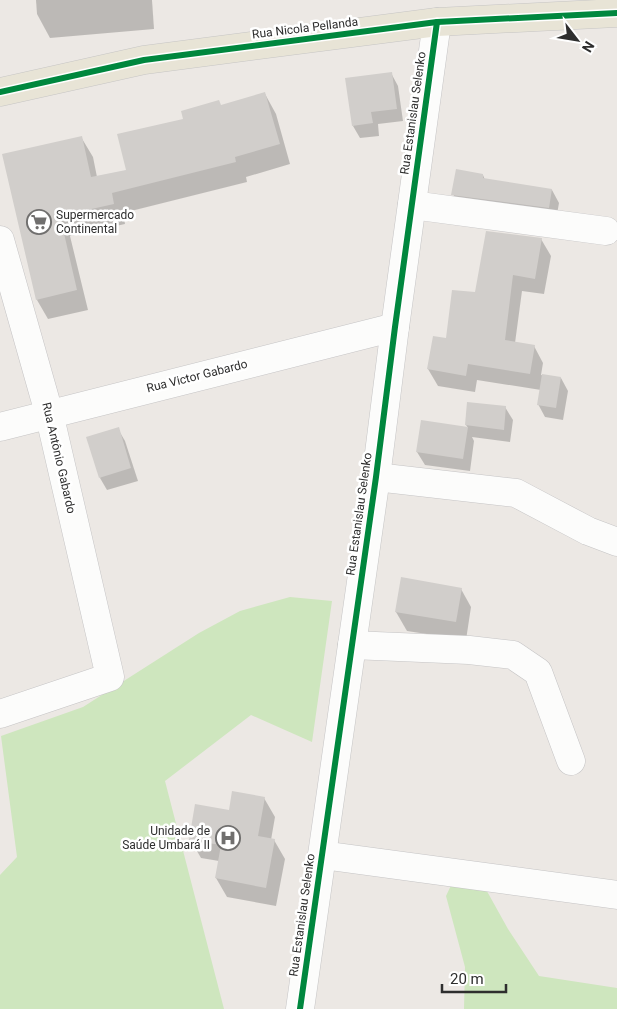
<svg xmlns="http://www.w3.org/2000/svg" width="617" height="1009" viewBox="0 0 617 1009" font-family="Roboto,sans-serif">
<rect width="100%" height="100%" fill="#ece8e4"/>
<g fill="#cee6be">
<polygon points="290,597 332,601 312,742 251,715 165,781 224,1009 0,1009 0,875 17,857 1,736 83,707 199,633 240,611"/>
<polygon points="454,879 483,884 508,929 539,976 617,988 617,1009 464,1009 465,967 446,896"/>
</g>
<g fill="#0003">
<polygon points="36,0 152,0 154,29 50,38 37,14"/>
<polygon points="391,73 398,86 403,121 378,124 379,136 360,138 353,126"/>
<polygon points="265,94 276,114 290,164 246,177 247,182 123,213 125,224 70,236 88,310 48,319 37,300 81,137 93,157 97,177 127,171 184,120 222,106"/>
<polygon points="483,175 485,180 552,190 559,203 556,220 460,207 453,194"/>
<polygon points="541,239 551,256 544,294 522,291 515,343 534,346 543,363 541,375 561,378 568,391 563,420 545,417 538,404 541,390 477,380 475,392 438,386 428,369 476,294"/>
<polygon points="505,407 513,420 510,442 472,437 474,441 470,471 425,465 417,452 422,422 468,428 466,425"/>
<polygon points="118,429 125,441 138,481 107,490 100,478"/>
<polygon points="461,589 471,607 466,640 407,631 396,612"/>
<polygon points="264,798 275,817 271,840 274,840 285,859 276,906 227,897 216,878 219,861 201,858 190,839 230,811"/>
</g>
<g fill="#d1cecb">
<polygon points="392,72 397,109 371,112 373,123 352,126 345,78"/>
<polygon points="265,92 280,144 235,157 236,162 112,193 114,204 60,216 77,290 36,300 2,154 82,136 91,177 126,170 117,134 183,119 181,111 219,100 221,105"/>
<polygon points="456,169 483,174 483,178 552,189 549,208 451,195"/>
<polygon points="486,231 542,238 535,279 513,275 505,340 535,345 530,374 468,364 466,376 427,369 433,336 446,338 452,290 475,292"/>
<polygon points="542,374 561,377 556,408 537,405"/>
<polygon points="467,402 506,406 504,430 465,425"/>
<polygon points="421,420 468,427 463,459 416,452"/>
<polygon points="119,427 131,468 99,478 86,437"/>
<polygon points="401,577 462,588 456,622 395,612"/>
<polygon points="232,791 265,797 258,836 275,839 266,888 215,878 221,845 189,840 195,804 229,810"/>
</g>
<g fill="none" stroke-linecap="round" stroke-linejoin="round">
<defs>
<g id="minor">
<polyline points="412,205 606,231"/>
<polyline points="0,240 49,413 110,677 0,714"/>
<polyline points="0,427 395,327"/>
<polyline points="376,477 516,493 588,531 617,542"/>
<polyline points="352,645 469,650 513,655 538,672 571,761"/>
<polyline points="322,855 617,895"/>
<polyline points="300,1009 376,477 395,327 437,22"/>
</g>
<polyline id="major" points="0,92 144,60 437,22 617,13"/>
</defs>
<use href="#minor" stroke="#c5c4c5" stroke-width="29"/>
<use href="#major" stroke="#c6c5c4" stroke-width="29"/>
<use href="#minor" stroke="#fcfcfb" stroke-width="28"/>
<use href="#major" stroke="#e8e4d6" stroke-width="28"/>
<defs>
<g id="cycleway">
<polyline points="0,92 144,60 437,22 617,13"/>
<polyline points="300,1009 376,477 395,327 437,22"/>
</g>
</defs>
<use href="#cycleway" stroke="#fff" stroke-width="9"/>
<use href="#cycleway" stroke="#00873e" stroke-width="6"/>
</g>
<defs>
<symbol id="supermarket-ring" viewBox="-11 -11 22 22"><circle r="9.5" fill="#fff" stroke="#706f6e" stroke-width="1.5"/><path d="M-6-5.5h2.5l.6 2H6L4.5 2H-2.5L-4.4-4H-6ZM-1.5 3.2a1.3 1.3 0 1 0 .1 0ZM3 3.2a1.3 1.3 0 1 0 .1 0Z" fill="#706f6e"/></symbol>
<symbol id="hospital-ring" viewBox="-11 -11 22 22"><circle r="9.5" fill="#fff" stroke="#706f6e" stroke-width="1.5"/><path d="M-5-5h3v3.5h4V-5h3V5h-3V1.5h-4V5h-3Z" fill="#706f6e"/></symbol>
</defs>
<g fill-rule="evenodd">
<use href="#supermarket-ring" x="25" y="208" width="28" height="28"/>
<use href="#hospital-ring" x="214" y="824" width="28" height="28"/>
</g>
<g text-anchor="middle" stroke-width="5" stroke-linejoin="round" paint-order="stroke">
<g font-size="12" fill="#2e2e2e" stroke="#fff">
<text transform="translate(305 28) rotate(-7)" y="4">Rua Nicola Pellanda</text>
<text transform="translate(413 113) rotate(-82)" y="4">Rua Estanislau Selenko</text>
<text transform="translate(197 376) rotate(-14)" y="4">Rua Victor Gabardo</text>
<text transform="translate(59 458) rotate(77)" y="4">Rua Antônio Gabardo</text>
<text transform="translate(359 514) rotate(-82)" y="4">Rua Estanislau Selenko</text>
<text transform="translate(302 915) rotate(-82)" y="4">Rua Estanislau Selenko</text>
</g>
<g font-size="12" fill="#2e2e2e" stroke="#fff" text-anchor="start">
<text x="56" y="219">Supermercado<tspan x="56" dy="14">Continental</tspan></text>
<text x="210" y="835" text-anchor="end">Unidade de<tspan x="210" dy="14">Saúde Umbará II</tspan></text>
</g>
</g>
<g transform="translate(577 40) rotate(121)" stroke="#ffffff" stroke-width="4" paint-order="stroke">
<path d="M0-4L9 19L0 12L-9 19Z" fill="#2e2e2e"/>
<text y="-8" font-size="14" font-weight="bold" text-anchor="middle" fill="#2e2e2e">N</text>
</g>
<path d="M442 984v8h64v-8" fill="none" stroke="#2e2e2e" stroke-width="2.5"/>
<text x="450" y="984" font-size="15" fill="#2e2e2e" stroke="#ffffff" stroke-width="4" paint-order="stroke">20 m</text>
</svg>
